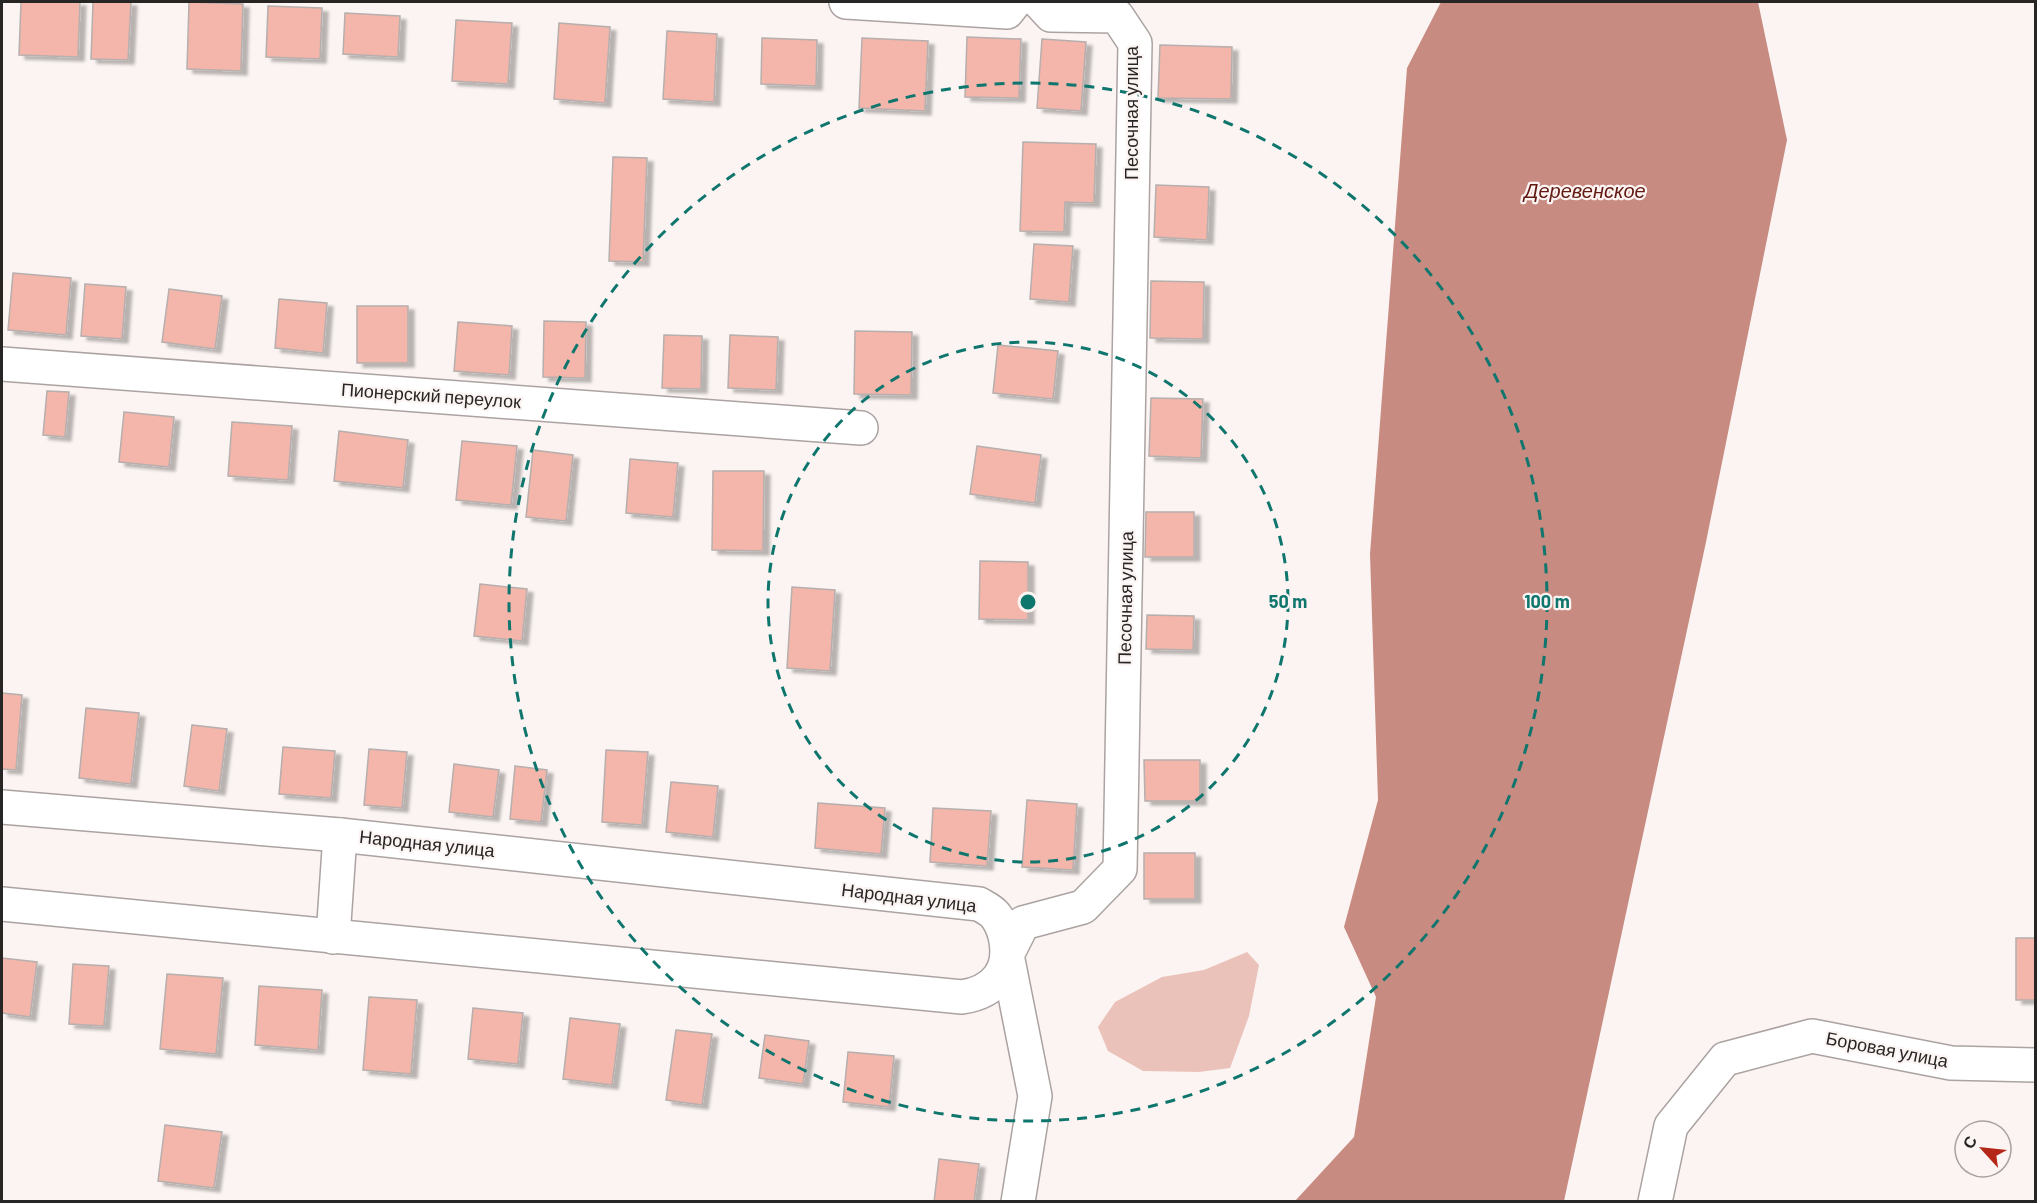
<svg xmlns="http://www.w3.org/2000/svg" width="2037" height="1203" viewBox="0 0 2037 1203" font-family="Barlow,sans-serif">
<defs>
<filter id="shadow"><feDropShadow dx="6" dy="4" stdDeviation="1.5" flood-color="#0004"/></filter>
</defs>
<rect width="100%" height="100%" fill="#fbf4f2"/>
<polygon fill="#eac2ba" points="1247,952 1259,965 1249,1016 1230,1068 1199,1072 1143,1071 1108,1051 1098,1027 1115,1002 1162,977 1204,970"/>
<polygon fill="#c78b81" points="1441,2 1758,2 1787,140 1706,542 1564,1201 1295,1201 1354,1137 1376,997 1344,927 1378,800 1370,554 1407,68"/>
<g fill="#f4b5aa" stroke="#b6afad" stroke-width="1.5" filter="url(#shadow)">
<polygon points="21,2 80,2 78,57 19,55"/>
<polygon points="93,2 131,2 128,60 91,59"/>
<polygon points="189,2 243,4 241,71 187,69"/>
<polygon points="268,6 322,8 320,59 266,57"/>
<polygon points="345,13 400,16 398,57 343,54"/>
<polygon points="456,20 512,23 508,84 452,81"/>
<polygon points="559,23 610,27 605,103 554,99"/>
<polygon points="667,31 717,34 714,102 663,99"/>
<polygon points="967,37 1021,39 1019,98 965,97"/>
<polygon points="762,38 817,40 816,86 761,84"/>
<polygon points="862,38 928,41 925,111 859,108"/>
<polygon points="1042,39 1086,42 1081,111 1037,108"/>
<polygon points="1160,45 1232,47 1231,99 1158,98"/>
<polygon points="1023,142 1096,144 1094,203 1065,202 1064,232 1020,231"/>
<polygon points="613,157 647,158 643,262 609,261"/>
<polygon points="1156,185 1209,187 1207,240 1154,237"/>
<polygon points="1034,244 1073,246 1069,302 1030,299"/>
<polygon points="13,273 71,278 66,335 8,330"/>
<polygon points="1151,281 1204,282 1203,339 1150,338"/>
<polygon points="85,284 126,287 122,339 81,336"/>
<polygon points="169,289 222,296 215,349 162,342"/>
<polygon points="279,299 327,303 323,353 275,348"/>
<rect x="357" y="306" width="51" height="57"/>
<polygon points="544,321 586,322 585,378 543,377"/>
<polygon points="458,322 512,326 509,375 454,371"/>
<polygon points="855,331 912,332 911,395 854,394"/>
<polygon points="664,335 702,336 701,389 662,388"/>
<polygon points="730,335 778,337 776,390 728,388"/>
<polygon points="998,345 1058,351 1053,399 993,393"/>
<polygon points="47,391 69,392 65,437 43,435"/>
<polygon points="1151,398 1203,399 1201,458 1149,456"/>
<polygon points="124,412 174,417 169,467 119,462"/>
<polygon points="232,422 292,426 288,480 228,476"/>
<polygon points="339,431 408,440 403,488 334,481"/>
<polygon points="462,441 517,446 511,505 456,500"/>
<polygon points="977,446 1041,455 1035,503 970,494"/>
<polygon points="533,450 573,455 566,521 526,517"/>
<polygon points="630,459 678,463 673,517 626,513"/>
<polygon points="713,471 764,471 763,551 712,550"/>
<polygon points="1146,512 1194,512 1194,557 1145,557"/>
<polygon points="980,561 1028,562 1028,620 979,619"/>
<polygon points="480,584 527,589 522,641 474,636"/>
<polygon points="792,587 835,590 830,671 787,668"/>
<polygon points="1147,615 1194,616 1193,650 1146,649"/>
<polygon points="2,693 22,695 16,770 2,769"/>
<polygon points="86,708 139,713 131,784 79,778"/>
<polygon points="192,725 227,729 219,791 184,786"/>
<polygon points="283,747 335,751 331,798 279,794"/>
<polygon points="369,749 407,752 402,808 364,805"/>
<polygon points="606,750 648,752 642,825 602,822"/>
<polygon points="1144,760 1200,760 1200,801 1145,801"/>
<polygon points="454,764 499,770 493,817 449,812"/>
<polygon points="515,766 547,770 541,822 510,819"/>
<polygon points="671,782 718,786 713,837 666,832"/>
<polygon points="1027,800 1077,804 1073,870 1022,867"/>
<polygon points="818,803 885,808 881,854 815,848"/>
<polygon points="933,808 991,811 987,866 930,862"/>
<rect x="1144" y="853" width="51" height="46"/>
<rect x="2016" y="938" width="20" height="62"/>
<polygon points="2,958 37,962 30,1017 2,1013"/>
<polygon points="73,964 109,966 104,1026 69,1024"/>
<polygon points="167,974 223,978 216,1054 160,1049"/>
<polygon points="259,986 322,990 318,1050 255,1045"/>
<polygon points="369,997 417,1000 411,1074 363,1070"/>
<polygon points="473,1008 523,1013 518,1064 468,1059"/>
<polygon points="570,1018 620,1024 612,1085 563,1079"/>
<polygon points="676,1030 712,1034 702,1105 666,1100"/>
<polygon points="765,1035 809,1041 803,1084 759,1078"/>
<polygon points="848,1052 894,1056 889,1107 843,1102"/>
<polygon points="165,1125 222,1132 214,1188 158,1181"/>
<polygon points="939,1159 979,1164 974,1202 934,1202"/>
</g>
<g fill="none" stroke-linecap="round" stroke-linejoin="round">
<defs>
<g id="street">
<polyline points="846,2 1007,12 1015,2"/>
<polyline points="2,364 861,428"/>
<path d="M2,807l338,28 639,69c5,3 12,6 16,11 5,6 8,13 10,21 8,34 -10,56 -43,61l-960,-93"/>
<polyline points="333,937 340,835"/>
<polyline points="1018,1202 1035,1096 1007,955 1023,923 1083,907 1120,869 1135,43 1117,16 1051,15 1039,2"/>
<polyline points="1655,1202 1671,1126 1725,1059 1812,1036 1951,1063 2036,1065"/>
</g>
</defs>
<use href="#street" stroke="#aba3a2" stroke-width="36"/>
<use href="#street" stroke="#fff" stroke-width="33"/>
</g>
<g fill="none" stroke="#0f766e" stroke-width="3" stroke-dasharray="10 8">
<circle cx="1028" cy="602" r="260"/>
<circle cx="1028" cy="602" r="519"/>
</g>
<g text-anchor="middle" stroke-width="4.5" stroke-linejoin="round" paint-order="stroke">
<g font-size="18" fill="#282525" stroke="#fbf4f2">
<text transform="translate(1132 113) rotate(-90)" y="6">Песочная улица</text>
<text transform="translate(431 396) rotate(4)" y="6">Пионерский переулок</text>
<text transform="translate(1126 598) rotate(-89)" y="6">Песочная улица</text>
<text transform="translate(427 844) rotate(6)" y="6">Народная улица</text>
<text transform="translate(909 898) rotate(7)" y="6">Народная улица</text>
<text transform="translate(1887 1050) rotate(11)" y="6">Боровая улица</text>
</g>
<g font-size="20" font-style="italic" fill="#611911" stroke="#fbf4f2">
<text x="1585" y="198">Деревенское</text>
</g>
</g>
<circle cx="1028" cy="602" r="9" fill="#0f766e" stroke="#fbf4f2" stroke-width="3"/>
<g font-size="18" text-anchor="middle" font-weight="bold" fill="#0f766e" stroke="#fbf4f2" stroke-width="4.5" stroke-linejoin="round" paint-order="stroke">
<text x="1288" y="608">50 m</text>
<text x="1547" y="608">100 m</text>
</g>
<rect width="2037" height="1203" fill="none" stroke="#282525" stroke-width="6"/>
<g transform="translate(1983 1149) rotate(297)"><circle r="28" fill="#fbf4f2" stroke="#a7a1a0" stroke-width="1.5"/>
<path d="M0-4.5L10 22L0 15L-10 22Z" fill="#b42618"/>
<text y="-9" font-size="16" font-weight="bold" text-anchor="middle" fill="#282525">С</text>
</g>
</svg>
